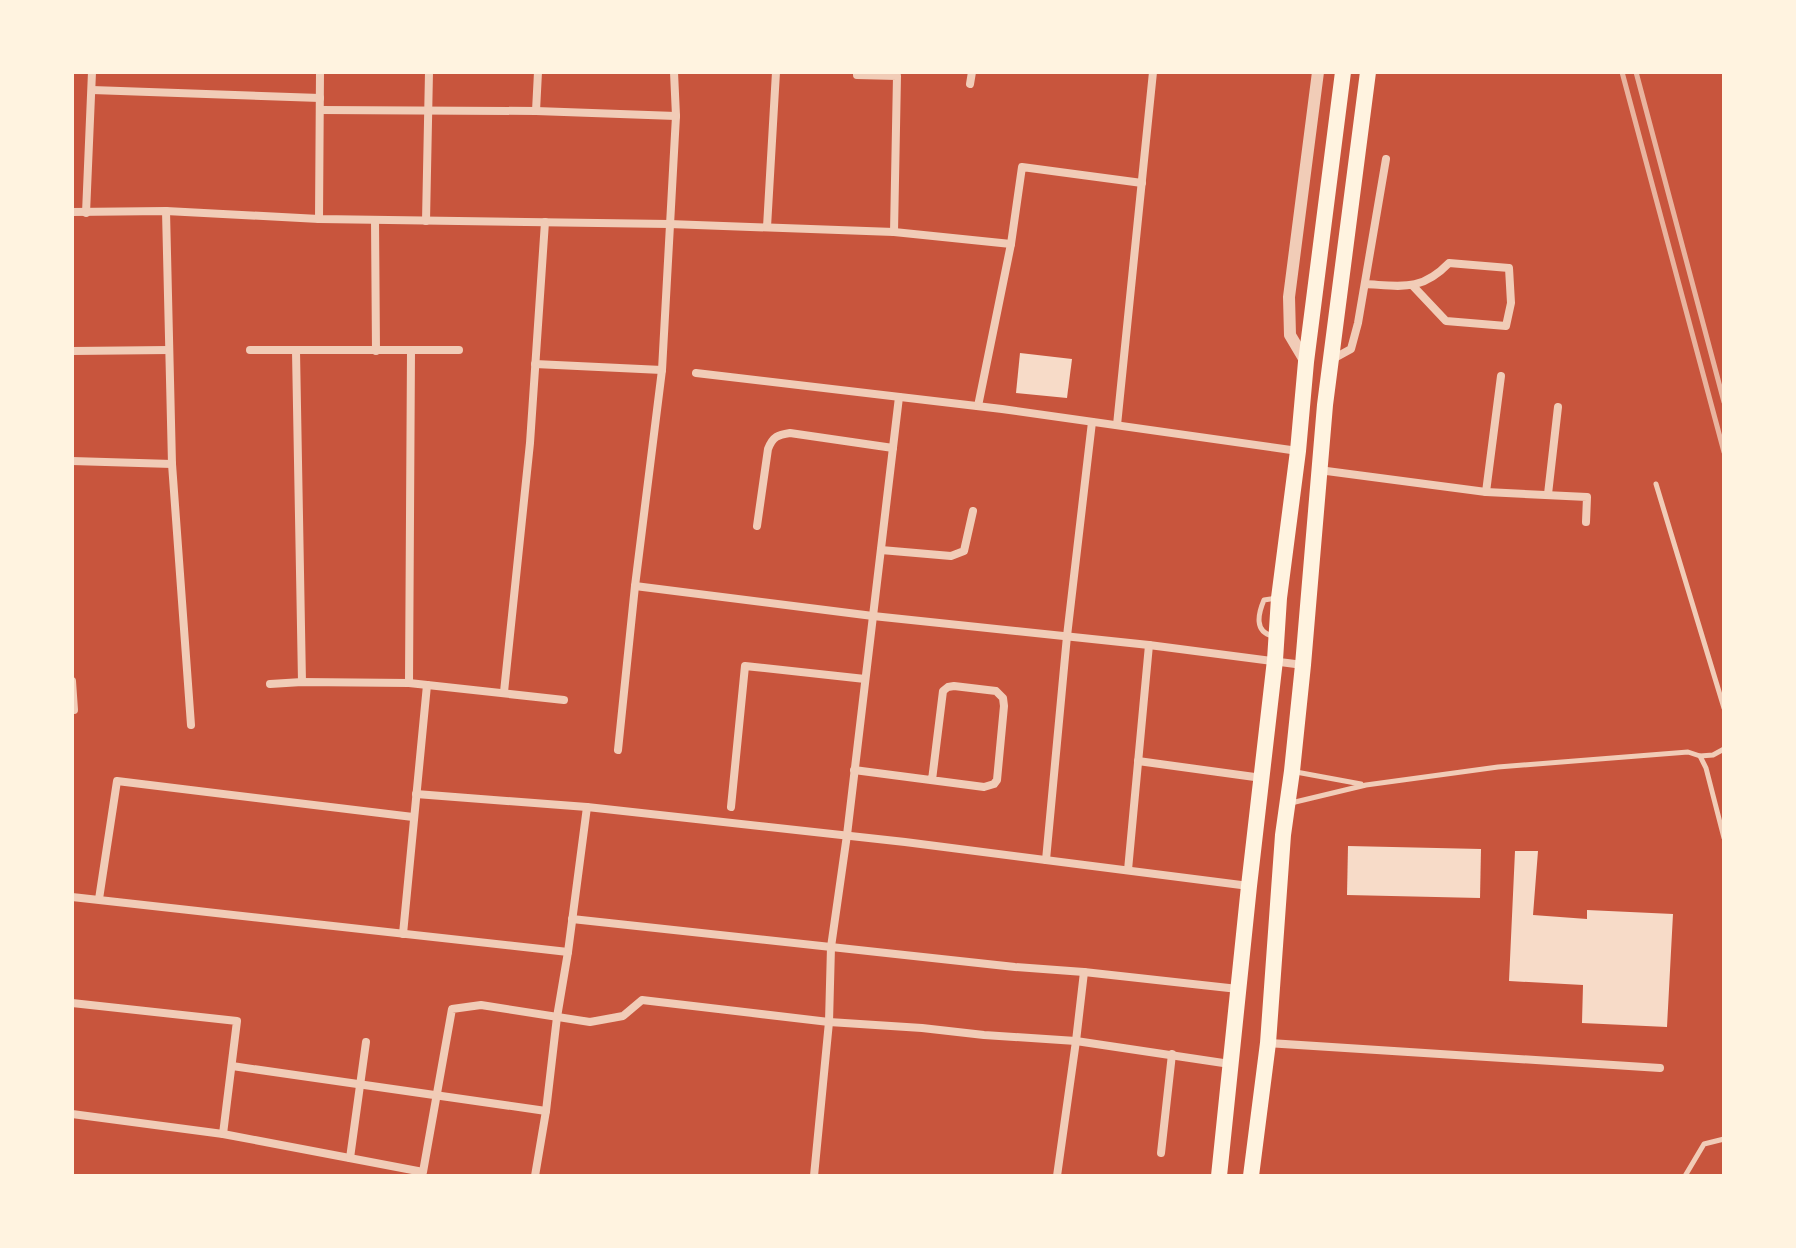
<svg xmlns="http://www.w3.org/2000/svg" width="1796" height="1248" viewBox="0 0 1796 1248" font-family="Figtree,sans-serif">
<rect width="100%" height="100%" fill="#c8553d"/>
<g fill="#f7dbc8">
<polygon points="1020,353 1072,359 1067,398 1016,393"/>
<polygon points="1348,846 1481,849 1480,898 1347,895"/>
<polygon points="1515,851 1538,851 1533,915 1587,919 1587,910 1673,914 1667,1027 1582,1023 1583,985 1509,981"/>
</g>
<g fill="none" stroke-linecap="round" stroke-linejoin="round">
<g stroke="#f1ccb7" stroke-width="5">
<polyline points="1656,484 1724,708"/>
<path d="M1273,636c-19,-4 -15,-22 -9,-36l12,-2"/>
<polyline points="1700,756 1713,755 1724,749"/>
<polyline points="1296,772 1361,784"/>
<polyline points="1291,803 1366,785 1498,767 1688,752 1700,756 1706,768 1724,838"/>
<polyline points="1685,1176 1704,1144 1724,1139"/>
</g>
<g stroke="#f1ccb7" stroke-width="8">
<polyline points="857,72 857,75 897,76 894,232"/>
<polyline points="970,84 972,72"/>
<polyline points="92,90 320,98"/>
<polyline points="320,110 536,111 676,116"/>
<polyline points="536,111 538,72"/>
<polyline points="166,211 172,464 191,725"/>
<polyline points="72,212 166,211 319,219 669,224 894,232 1011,244"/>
<polyline points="86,213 92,72"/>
<polyline points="319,219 320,72"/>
<polyline points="375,220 376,351"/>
<polyline points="426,221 429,72"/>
<polyline points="767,227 776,72"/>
<path d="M1365,284c36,2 56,8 84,-21l60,5 2,35 -5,23 -60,-5 -33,-35"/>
<polyline points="250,350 459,350"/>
<polyline points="72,351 169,350"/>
<polyline points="296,351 302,682"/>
<polyline points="1331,360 1351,349 1358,323 1386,159"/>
<polyline points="535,364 662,370"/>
<polyline points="696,373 1002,409 1298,451"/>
<polyline points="978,406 1011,244 1022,167 1142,183"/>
<polyline points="1117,425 1153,72"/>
<polyline points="72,461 172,464"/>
<polyline points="1319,470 1486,492 1587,497 1586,522"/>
<polyline points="1486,492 1501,376"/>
<polyline points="1548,494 1558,407"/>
<path d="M757,526l11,-77c5,-13 10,-14 22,-16l103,15"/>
<polyline points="881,550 951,556 964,551 973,511"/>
<polyline points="635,586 873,616 1149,645 1303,665"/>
<polyline points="72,681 74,710"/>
<polyline points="409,683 411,351"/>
<polyline points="270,684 302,682 409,683 564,700"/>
<polyline points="504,692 530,443 545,222"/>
<polyline points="618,750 635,586 662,370 676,116 674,72"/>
<polyline points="1138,761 1262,778"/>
<polyline points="854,770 984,787 994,784 997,780 1004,706 1003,698 996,691 954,686 948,687 943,691 932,780"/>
<polyline points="416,794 587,807 905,842 1249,886"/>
<polyline points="731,807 745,666 865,679"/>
<polyline points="1046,860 1067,636 1092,422"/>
<polyline points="1128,870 1149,645"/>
<polyline points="72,897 568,952"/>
<polyline points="99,899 117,781 413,817"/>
<polyline points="572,919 1015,967 1084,972 1238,989"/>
<polyline points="403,934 427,685"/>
<polyline points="72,1003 237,1021 223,1134"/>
<polyline points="1268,1043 1660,1068"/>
<polyline points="232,1066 546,1111"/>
<polyline points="72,1114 223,1134 423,1172 452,1009 481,1005 590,1022 623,1016 642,1000 829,1022 922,1028 984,1035 1076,1041 1230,1064"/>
<polyline points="1161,1153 1172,1054"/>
<polyline points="350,1158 366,1042"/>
<polyline points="535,1176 546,1111 557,1017 568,952 587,807"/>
<polyline points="814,1176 829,1022 831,947 847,835 899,397"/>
<polyline points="1057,1176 1076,1041 1084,972"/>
</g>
<polyline stroke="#f1ccb7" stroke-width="12" points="1306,362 1290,335 1289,297 1318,72"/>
<g stroke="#fff3e0" stroke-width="16">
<polyline points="1219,1176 1249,886 1275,660 1279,598 1298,451 1306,362 1343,72"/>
<polyline points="1251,1176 1268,1043 1283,835 1292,771 1303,665 1325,405 1368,72"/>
</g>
<g stroke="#e9b49f" stroke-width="5">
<polyline points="1622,72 1724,452"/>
<polyline points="1636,72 1724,402"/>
</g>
</g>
<rect width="1796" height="1248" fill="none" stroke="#fff3e0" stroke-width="148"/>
</svg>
